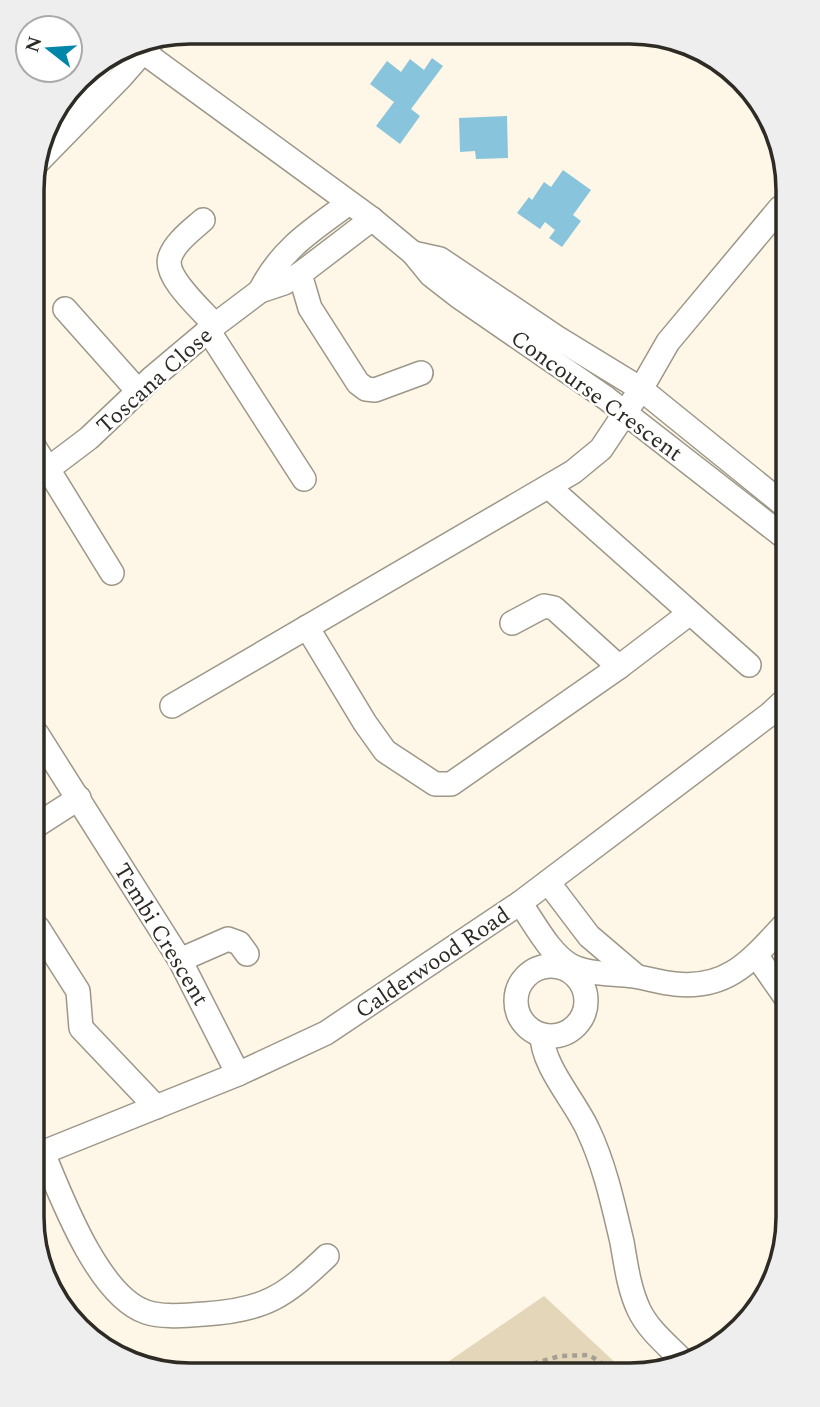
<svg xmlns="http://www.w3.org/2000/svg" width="820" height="1407" viewBox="0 0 820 1407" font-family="Spectral,serif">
<rect width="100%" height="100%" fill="#fef7e7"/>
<polygon fill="#e4d7b9" points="544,1296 621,1368 436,1370"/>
<g fill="#88c4db">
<polygon points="432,58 443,66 411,109 420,116 400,144 376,126 394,102 370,84 387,61 401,72 410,59 424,70"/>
<polygon points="507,116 508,158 476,159 475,151 460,152 459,118"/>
<polygon points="563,170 591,190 573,215 581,221 562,247 549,238 555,230 545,222 540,229 517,213 529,197 532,200 544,182 551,187"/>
</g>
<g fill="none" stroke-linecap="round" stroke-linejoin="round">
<defs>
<g id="minor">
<polyline points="131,43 372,219 413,253 431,275 458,296 606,398 783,536"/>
<polyline points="47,123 108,57"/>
<polyline points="34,166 121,77 155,38"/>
<path d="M203,220c-11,10 -28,22 -33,37 -7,20 33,54 45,68"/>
<polyline points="413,253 440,259 556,337 641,389 783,504"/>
<polyline points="300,274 310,308 358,383 366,389 375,390 421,373"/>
<path d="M260,291c21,-42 52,-61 89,-88"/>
<polyline points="65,309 138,391"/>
<polyline points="208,330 304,479"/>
<polyline points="35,448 112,573"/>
<polyline points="48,469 89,438 152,378 215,325 260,291 284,283 300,274 372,219"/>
<polyline points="550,488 749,665"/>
<polyline points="512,623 544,606 554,608 619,667"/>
<polyline points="307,627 365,723 385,751 435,784 451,784 619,667 690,613"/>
<polyline points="172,706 573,472 601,449 641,389 668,342 780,208"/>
<polyline points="37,734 180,960 238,1074"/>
<polyline points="37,825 79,798"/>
<polyline points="548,882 589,936 636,976"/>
<path d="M520,903c14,19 29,50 50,62 18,10 43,8 63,11 14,2 28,7 42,8 54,6 77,-25 111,-61"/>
<polyline points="38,928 78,991 81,1028 156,1107"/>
<polyline points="756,955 786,998"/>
<polyline points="180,960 228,939 239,943 247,954"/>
<circle cx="551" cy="1001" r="35"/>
<path d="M542,1035c0,31 33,66 46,95 17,36 25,74 34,112 4,23 7,47 17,68 9,19 26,33 41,48"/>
<path d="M43,1153c18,43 55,143 103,159 18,6 39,3 59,2 60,-4 79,-17 122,-58"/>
<polyline points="39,1154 238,1074 326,1033 520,903 770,714 784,701"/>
</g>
</defs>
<use href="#minor" stroke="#9d9789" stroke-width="26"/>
<g stroke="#a59f94" stroke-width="4.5" stroke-dasharray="5 5" stroke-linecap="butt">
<polyline points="176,41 182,33"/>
<polyline points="514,1369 560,1356 589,1355 609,1368"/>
</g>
<use href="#minor" stroke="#fff" stroke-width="23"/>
</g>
<g text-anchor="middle" stroke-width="5" stroke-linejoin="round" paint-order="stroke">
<g font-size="23" fill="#2e2b25" stroke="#fff">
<text transform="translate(154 380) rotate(-42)" y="8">Toscana Close</text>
<text transform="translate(597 395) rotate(36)" y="8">Concourse Crescent</text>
<text transform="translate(162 934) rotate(59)" y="8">Tembi Crescent</text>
<text transform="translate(432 962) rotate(-34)" y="8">Calderwood Road</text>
</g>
</g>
<path d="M0 0H820V1407H0ZM190 44H630A146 146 0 0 1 776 190V1217A146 146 0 0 1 630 1363H190A146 146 0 0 1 44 1217V190A146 146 0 0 1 190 44Z" fill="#eee" fill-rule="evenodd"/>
<path fill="none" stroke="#2e2b25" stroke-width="3.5" d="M190 44H630A146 146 0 0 1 776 190V1217A146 146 0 0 1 630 1363H190A146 146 0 0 1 44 1217V190A146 146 0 0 1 190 44Z"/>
<g transform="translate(49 49) rotate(287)"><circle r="33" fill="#ffffff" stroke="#abaaa8" stroke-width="2"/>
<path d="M0-5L12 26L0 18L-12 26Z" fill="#0086a8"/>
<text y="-10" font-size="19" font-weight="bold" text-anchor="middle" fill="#2e2b25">N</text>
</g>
</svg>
